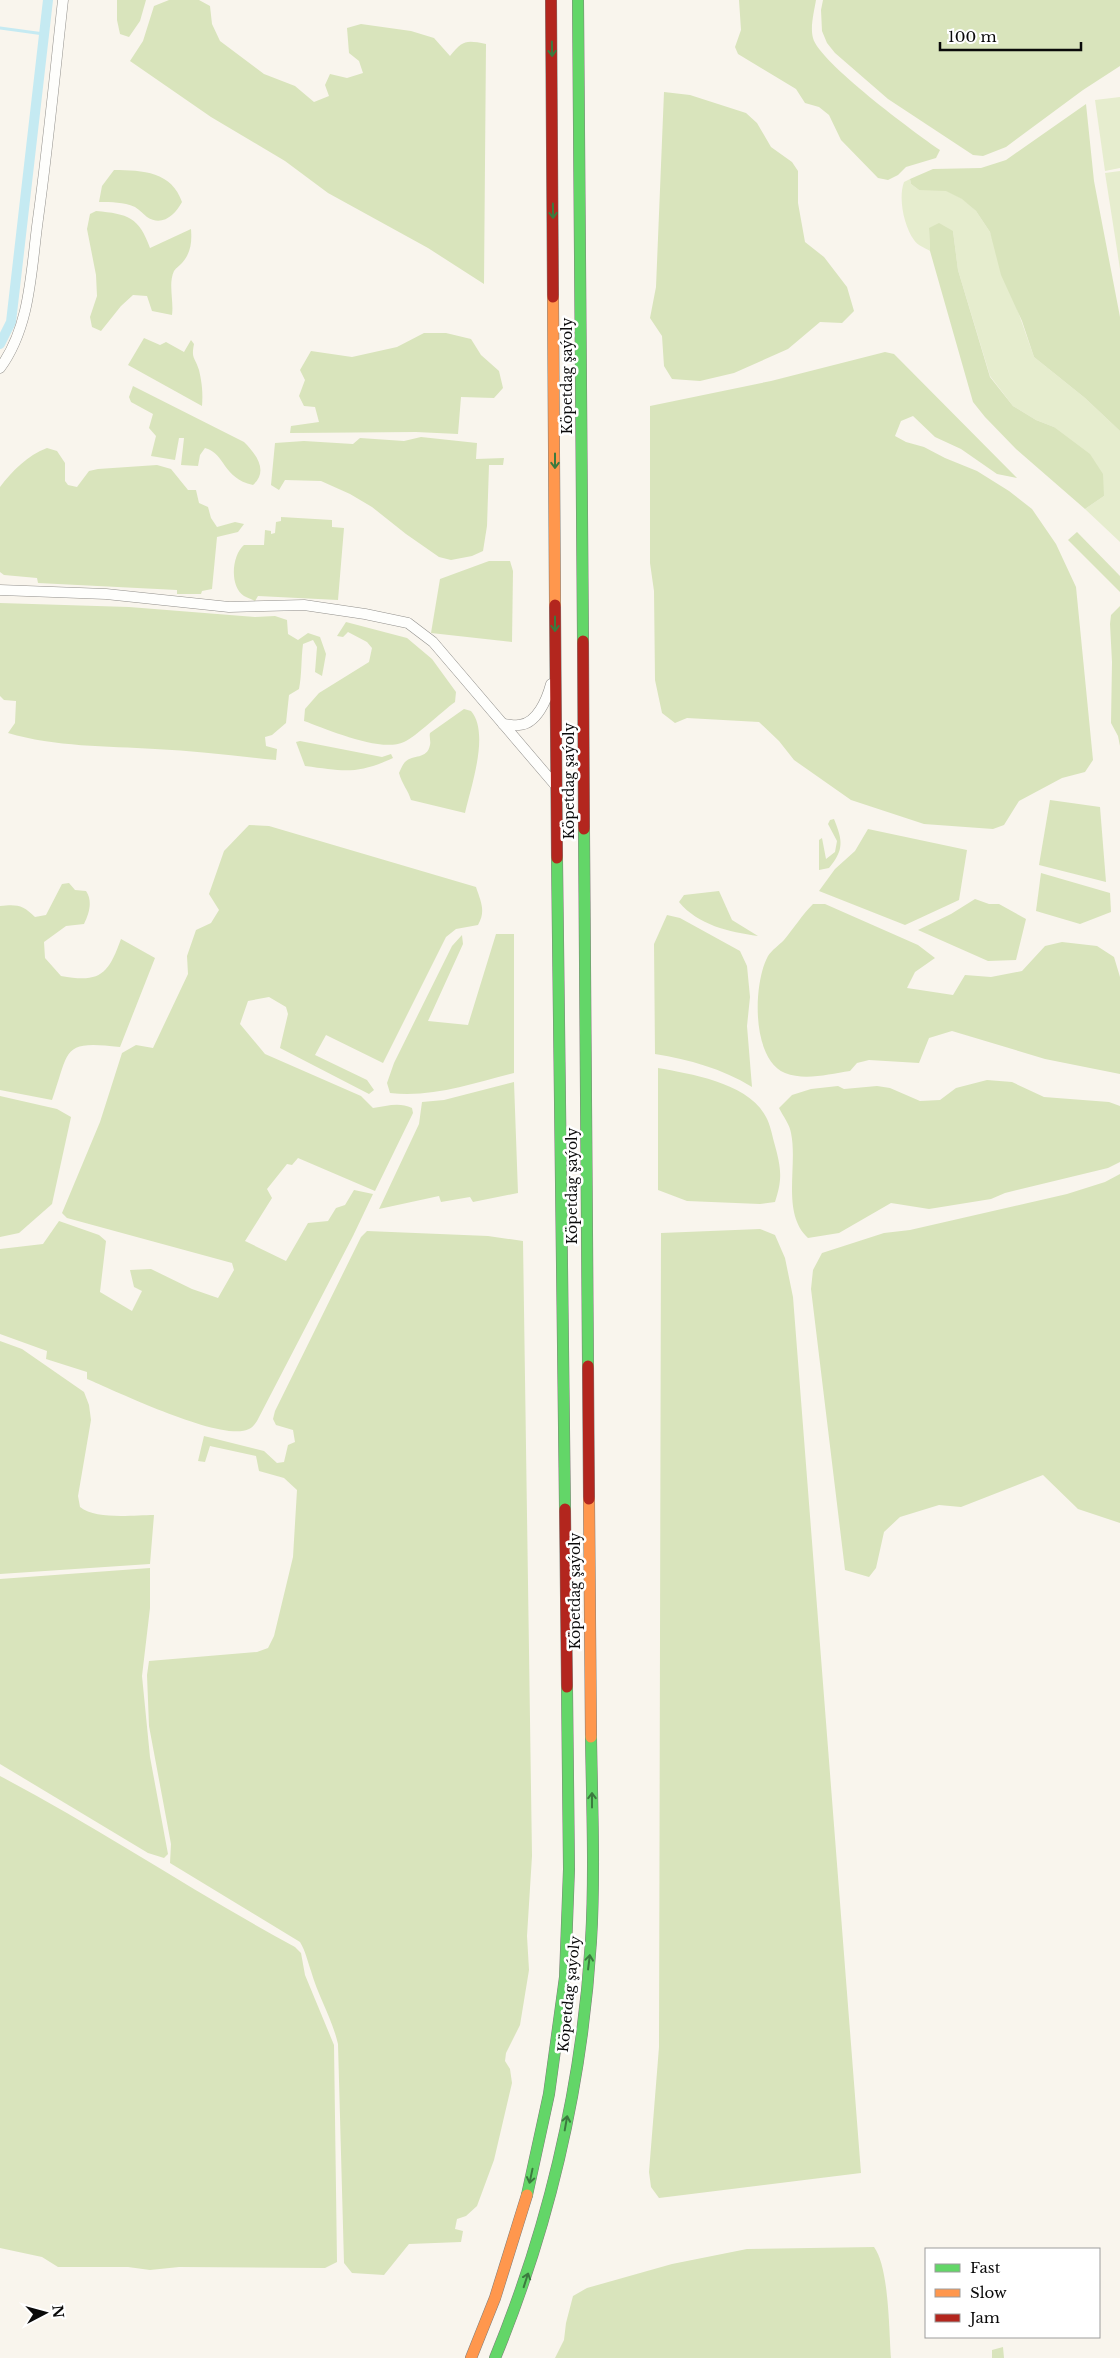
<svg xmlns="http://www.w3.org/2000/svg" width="1120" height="2358" viewBox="0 0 1120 2358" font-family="'Libre Baskerville',serif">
<rect width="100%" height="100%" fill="#f9f5ed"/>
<g fill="#e6edce">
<polygon points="1120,97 1120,168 1105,171 1095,100"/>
<polygon points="1120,171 1120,269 1105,173"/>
<path d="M910,179l1,5 8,6h27l17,9 13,12 14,21 44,125 51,41 35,33v111l-35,-33 19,-13 -50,-69 -18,-7 -23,-14 -23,-30 -32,-106 -5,-39 -24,-3 1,23c-5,-3 -13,-6 -16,-11 -10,-14 -16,-42 -10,-58z"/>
</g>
<g fill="#d9e4bc">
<polygon points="117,0 146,0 140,21 129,37 120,34 117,20"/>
<path d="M169,0h30l11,6 2,18 8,17 44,33 31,12 19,16 15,-6 -4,-11 5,-11 17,4 16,-5 -4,-12 -10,-8 -2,-25 14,-4 50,7 23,7 16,18c13,-16 16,-16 36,-12l-2,240 -56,-36 -100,-55 -43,-32 -74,-44 -81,-56 13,-20 11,-35z"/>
<path d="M739,0h77c-2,12 -6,27 -3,38 6,24 102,95 127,112l-4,8 -30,9 -8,8 -10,5 -10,-2 -37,-38 -12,-25 -10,-8 -14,-4 -9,-14 -58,-35 -3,-7 6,-17z"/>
<polygon points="823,0 1120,0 1120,66 1083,90 1006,147 983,156 973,155 888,99 835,53 827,43 822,31 821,10"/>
<polygon points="664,92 690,95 746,113 757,123 771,147 792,162 798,171 798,203 805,242 824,257 847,287 854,311 842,323 820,322 788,349 734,373 700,381 672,379 664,366 662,336 650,318 656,287"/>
<polygon points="1086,104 1094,181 1120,317 1120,431 1085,398 1034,357 1022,321 1001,275 990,232 976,211 962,199 946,191 919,190 911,184 910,179 933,169 981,168 1006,160"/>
<path d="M114,170c29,0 58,2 68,32 -7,13 -20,25 -35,15 -4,-3 -7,-7 -12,-10 -12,-5 -23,-5 -36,-5l3,-16z"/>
<path d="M96,211c32,3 43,6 54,37l41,-19c1,13 0,24 -9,34 -2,2 -6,5 -8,8 -6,13 0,30 -2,44l-20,-4 -5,-15 -14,-1 -12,11 -20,25 -9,-4 -2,-10 7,-21 -1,-21 -9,-46 3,-15z"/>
<polygon points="939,223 953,231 958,270 990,377 1013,406 1036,420 1054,427 1090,454 1103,474 1104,496 1085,509 1016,449 985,417 973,402 930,251 929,228"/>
<polygon points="424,333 446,333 471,339 481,355 499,371 503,388 494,398 461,397 458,434 416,432 290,433 291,426 319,422 315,407 304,406 299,396 305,380 300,370 311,351 352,357 397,347"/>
<path d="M144,338l16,7 6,-3 18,10 7,-12 3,4c-3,15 1,13 5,26 3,13 4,23 3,36l-74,-41z"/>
<polygon points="885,352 894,354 1017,478 997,474 961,449 935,437 913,416 901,421 895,436 906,442 924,447 945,458 977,471 1009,491 1032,509 1056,544 1076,587 1093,760 1085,772 1062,778 1019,801 1004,825 993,829 924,824 851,800 794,760 779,741 759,722 687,718 675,723 662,713 655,680 654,591 650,563 650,406 771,381"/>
<path d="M133,386l111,56c12,12 25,29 9,43 -31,-7 -27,-31 -48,-37l-5,7 -2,11 -17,-1 3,-27h-5l-4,22 -24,-4 5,-20 -7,-8 4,-14 -22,-12 -2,-5z"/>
<polygon points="421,437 477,443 476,459 504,458 503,465 489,465 487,526 483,551 472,556 451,560 439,557 406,534 372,507 350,494 321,481 285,480 279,490 271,485 275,443 304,441 353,444 360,438 404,441"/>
<path d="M47,448l10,3 8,12v18l3,4 9,2 12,-16 9,-2 59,-4 14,4 17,21h8l3,13 9,4 3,11 6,9 18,-5 9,2 -6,8 -21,5 -5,52 -10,2 -1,3h-24v-4l-139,-7 -1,-5 -33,-3 -4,-3v-85c12,-16 28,-32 47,-39z"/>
<path d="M281,517l51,3v7l12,1 -6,72 -80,-4 -3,5c-3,-2 -8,-3 -11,-5 -15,-10 -12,-41 0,-51h20l1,-15 6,1v3l4,-1 1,-11 5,-1z"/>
<polygon points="1077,532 1120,576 1120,592 1068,540"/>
<polygon points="489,561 510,561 513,571 512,642 431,633 440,579"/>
<path d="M0,603l129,4 126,10 20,-1 12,4 1,14 10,6 10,-7 12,4 6,17 -4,22 -7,-4 2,-25 -4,-7 -10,4c-2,15 -1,30 -4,45l-10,6 -3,28 -14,12 -7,2 1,9 11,3 -1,11c-40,-4 -80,-9 -121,-11 -48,-3 -100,-2 -147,-16l7,-10 1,-22 -12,-1 -4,-4z"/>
<polygon points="1120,606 1120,746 1118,736 1111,723 1112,662 1110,624 1111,615"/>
<path d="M346,622l61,16 25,21 24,33 -1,10c-14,10 -38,34 -51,40 -24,11 -77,-13 -100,-21l1,-12 14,-16 50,-31 3,-14 -5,-6 -19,-10 -5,5 -6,-1z"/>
<path d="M464,709l7,2c19,22 0,75 -6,102l-54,-13c-3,-10 -9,-16 -12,-27 2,-4 3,-8 6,-11 8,-8 22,-2 25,-17 1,-4 -1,-8 0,-12z"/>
<path d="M300,741l82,16 9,-3 2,4c-37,17 -49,13 -88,8l-9,-24z"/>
<polygon points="1050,800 1100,807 1106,882 1039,865"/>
<path d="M834,819c9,22 10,31 -5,49l-10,2v-30l3,-2 4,21 9,-7 2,-11 -9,-17 2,-4z"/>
<path d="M249,825l20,1 207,61c5,15 10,24 2,38l-22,4 -10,8 -63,126 -57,-28 -11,20 52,25 7,10 -5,4 -89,-46 8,-34 -2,-7 -17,-10 -21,4 -8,23 25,30 96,42 12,12c14,-2 26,-6 39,0l1,5 -38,78 -77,-33 -6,7 -5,-1 -20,25 5,9 -27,43 41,20 22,-38 20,-2 8,-13 9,-3 9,-15 19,4 -20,42 -96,185c-2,3 -5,7 -8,8 -26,14 -133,-38 -162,-50v-7l-41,-13 1,-8 -47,-17v-85l43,-5 16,-23 40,14 7,6 -6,51 32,19 10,-20 -8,-4 -4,-17 21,-1 41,20 26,9 16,-28 -2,-7 -165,-45 -5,-5 38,-91 22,-69 14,-8 17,3 35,-74 -1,-18 9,-26 15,-7 8,-13 -10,-16 15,-43z"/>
<polygon points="868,829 967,850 959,900 905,925 819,891 835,869 855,851"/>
<polygon points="1041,873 1110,893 1111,912 1080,924 1036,911"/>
<path d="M69,883l6,7 11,1c7,10 3,23 -2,33l-18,2 -22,16 1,16 16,18c39,7 47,-1 60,-37l34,19 -35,89c-59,-7 -50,2 -68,53l-52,-10v-184c17,-2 23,-1 35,11l11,-2 16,-31z"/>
<path d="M719,891l13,29 26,16c-29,-4 -60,-11 -79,-34l5,-7z"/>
<polygon points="975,899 989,904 999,904 1026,919 1016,960 988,961 918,930 951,914"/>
<path d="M813,904h12l93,41 17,13 -20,14 -8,16 46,7 12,-20 26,2 31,-6 23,-25 17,-4 35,4 17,11 6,20v97l-75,-15 -93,-28 -23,7 -10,25 -50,-3 -12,3 -7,8c-21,3 -45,10 -65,2 -34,-14 -32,-90 -17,-117 4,-6 11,-11 16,-16 10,-12 18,-25 29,-36z"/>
<path d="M667,915l13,3 60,33 7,15 3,31 -3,29 5,61c-31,-19 -62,-27 -97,-33l-1,-110z"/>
<path d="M496,934h18v139c-40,10 -82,25 -124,20l-3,-10 7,-20 58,-117 10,-11 1,9 -35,77 40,4z"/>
<path d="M658,1068c33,6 91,15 108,49 4,7 6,17 8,25 7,25 9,36 1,60l-15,2 -73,-3 -29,-11z"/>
<path d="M987,1080l25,2 32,15 65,5 11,4v56l-12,6 -103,25 -14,6 -62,10 -38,-6 -52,30 -31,5c-27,-25 -10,-72 -17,-105 -1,-8 -8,-17 -12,-25l13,-13 19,-6 27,-3 6,3 33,-3 13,2 30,13 20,-1 16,-12z"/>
<polygon points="514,1082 518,1193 473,1202 470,1197 441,1202 439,1196 379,1209 419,1124 422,1102 444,1100"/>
<polygon points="0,1096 57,1109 71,1117 52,1204 19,1233 0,1237"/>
<polygon points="1120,1174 1120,1523 1078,1509 1043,1475 961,1507 939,1505 900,1517 884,1532 876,1568 869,1577 845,1570 811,1289 813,1270 822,1253 884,1233 910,1230 1067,1194 1105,1182"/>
<polygon points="760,1229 775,1235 785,1258 793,1297 861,2173 659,2198 651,2187 649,2172 659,2047 661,1233"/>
<path d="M367,1231l121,5 35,5 9,615 -5,80 2,34 -9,55 -14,28 -1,8 5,8 2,14 -18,77 -17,46 -11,10 -9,3 -2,10 8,2 -2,11 -52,2 -25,31 -32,-2 -8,-10 -6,-219c-6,-26 -20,-48 -27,-73 -4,-11 -5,-19 -11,-29l-130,-79 1,-19 -22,-118 -2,-51 2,-14 108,-9 11,-4 6,-12 19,-79 4,-67 -13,-12 -25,-7 -3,-15 -46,-10 -5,16 -7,-1 6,-25 60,15 13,12 7,-1 4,-17 7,-3 -2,-12 -17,-5 -3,-6 2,-8 86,-174z"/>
<path d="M0,1341l22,8 62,43 5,13 2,15 -13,76 2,11c16,13 53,8 74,8l-4,49 -150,10z"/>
<polygon points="150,1568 150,1608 142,1676 150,1757 168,1854 164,1858 148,1853 0,1764 0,1579"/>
<path d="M0,1776c101,53 195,117 295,171l6,6 4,22 29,70 3,217 -12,6 -146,-1 -29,3 -22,-3h-70l-16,-10 -42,-9z"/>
<path d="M874,2247c15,20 15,83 17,111h-336l9,-18 2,-17 7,-27 14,-8 85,-24 75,-15z"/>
<polygon points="1003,2347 1004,2358 992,2358 992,2350"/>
</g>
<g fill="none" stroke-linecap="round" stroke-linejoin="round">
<polyline stroke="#c5eaf2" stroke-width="3" points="0,28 44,34"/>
<polyline stroke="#c5eaf2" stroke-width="10" points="0,344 11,322 48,0"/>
<defs>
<g id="street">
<path d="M0,368c31,-42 31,-99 38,-149 10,-73 17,-146 25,-219"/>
<polyline points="0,590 106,594 229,607 304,605 365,614 408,623 433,642 556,786"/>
<path d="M503,724c5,0 11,2 16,1 18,-1 28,-26 32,-41"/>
</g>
<g id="fast">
<polyline points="578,0 583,641"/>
<polyline points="584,829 588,1366"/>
<polyline points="557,858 565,1509"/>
<polyline points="527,2195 549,2094 565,1977 569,1869 567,1687"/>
<path d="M495,2358c55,-134 87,-272 96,-417 4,-68 1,-136 0,-204"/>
</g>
<g id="slow">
<polyline points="553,297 555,605"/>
<polyline points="589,1499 591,1737"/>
<polyline points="471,2358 495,2298 527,2195"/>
</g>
<g id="jam">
<polyline points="551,0 553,297"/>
<polyline points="555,605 557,858"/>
<polyline points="583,641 584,829"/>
<polyline points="588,1366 589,1499"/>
<polyline points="565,1509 567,1687"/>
</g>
</defs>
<use href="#street" stroke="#92908c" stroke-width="11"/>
<use href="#fast" stroke="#7f7d7a" stroke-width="12"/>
<use href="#slow" stroke="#7f7d7a" stroke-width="12"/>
<use href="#jam" stroke="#7f7d7a" stroke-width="12"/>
<use href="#street" stroke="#fefefc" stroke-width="10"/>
<use href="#fast" stroke="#63d668" stroke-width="11"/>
<use href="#slow" stroke="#ff974d" stroke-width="11"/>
<use href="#jam" stroke="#b3261e" stroke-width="11"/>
</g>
<defs><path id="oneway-shaft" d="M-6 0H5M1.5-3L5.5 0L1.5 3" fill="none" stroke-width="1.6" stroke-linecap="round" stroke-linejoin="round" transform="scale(1.25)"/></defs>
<g stroke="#3b7a3e">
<use href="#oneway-shaft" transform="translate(552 49) rotate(89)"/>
<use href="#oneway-shaft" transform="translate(553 211) rotate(89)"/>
<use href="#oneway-shaft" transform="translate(555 461) rotate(90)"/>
<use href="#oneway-shaft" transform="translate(555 624) rotate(90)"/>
<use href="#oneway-shaft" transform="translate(592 1800) rotate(-90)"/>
<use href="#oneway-shaft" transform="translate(589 1962) rotate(-83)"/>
<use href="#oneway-shaft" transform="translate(566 2123) rotate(-80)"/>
<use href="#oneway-shaft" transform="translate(531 2176) rotate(102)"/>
<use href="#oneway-shaft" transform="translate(526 2280) rotate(-72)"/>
</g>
<g text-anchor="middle" stroke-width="5" stroke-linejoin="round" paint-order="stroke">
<g font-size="14" fill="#0a0a0a" stroke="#fff">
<text transform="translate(567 376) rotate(-90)" y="5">Köpetdag şaýoly</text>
<text transform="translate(569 781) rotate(-90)" y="5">Köpetdag şaýoly</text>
<text transform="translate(572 1186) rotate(-90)" y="5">Köpetdag şaýoly</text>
<text transform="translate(575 1591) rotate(-90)" y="5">Köpetdag şaýoly</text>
<text transform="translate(569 1994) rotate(-84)" y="5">Köpetdag şaýoly</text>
</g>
</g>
<rect x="925" y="2248" width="175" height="90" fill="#ffffff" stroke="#9d9d9d"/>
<rect x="935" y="2264" width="25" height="8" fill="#63d668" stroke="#9d9d9d"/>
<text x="970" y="2273" font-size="15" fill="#0a0a0a">Fast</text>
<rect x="935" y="2289" width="25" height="8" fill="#ff974d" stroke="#9d9d9d"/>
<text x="970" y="2298" font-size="15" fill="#0a0a0a">Slow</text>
<rect x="935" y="2314" width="25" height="8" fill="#b3261e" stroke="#9d9d9d"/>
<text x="970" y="2323" font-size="15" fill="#0a0a0a">Jam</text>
<g transform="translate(45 2313) rotate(84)" stroke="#ffffff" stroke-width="4" paint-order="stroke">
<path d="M0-4L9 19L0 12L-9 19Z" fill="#0a0a0a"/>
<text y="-8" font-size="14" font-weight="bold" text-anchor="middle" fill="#0a0a0a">N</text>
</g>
<path d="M940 42v8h141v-8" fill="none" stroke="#0a0a0a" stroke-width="2.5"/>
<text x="948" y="42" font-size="15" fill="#0a0a0a" stroke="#ffffff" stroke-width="4" paint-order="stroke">100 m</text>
</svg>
